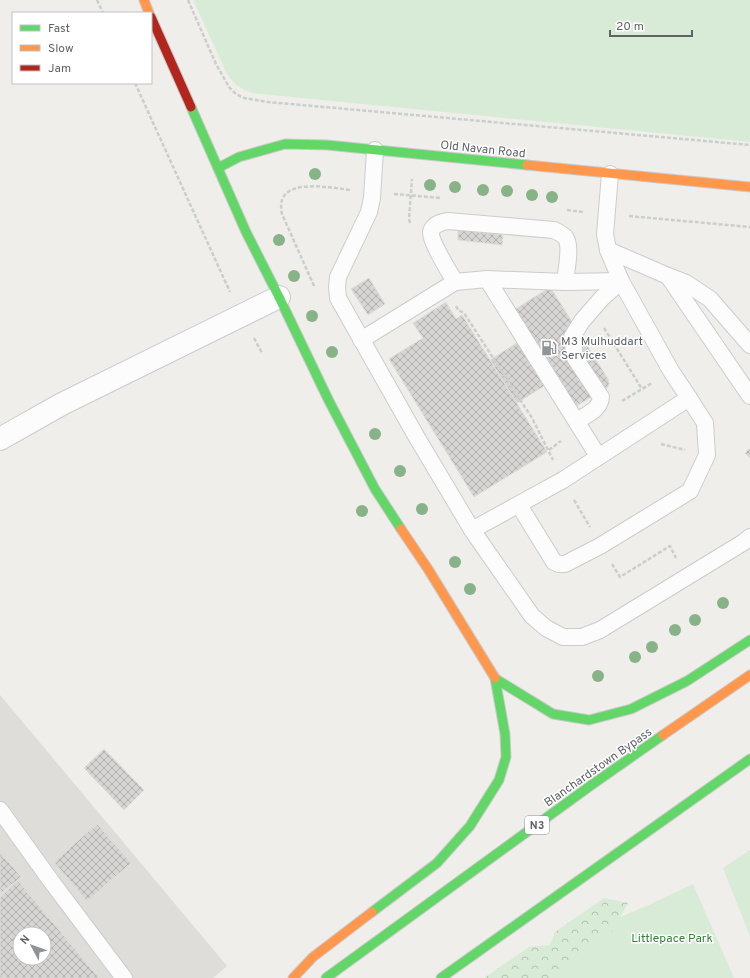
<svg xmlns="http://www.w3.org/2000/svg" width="750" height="978" viewBox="0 0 750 978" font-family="Overpass,sans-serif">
<defs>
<pattern id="forest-crowns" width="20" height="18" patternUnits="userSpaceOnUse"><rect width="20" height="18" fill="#d8ebd6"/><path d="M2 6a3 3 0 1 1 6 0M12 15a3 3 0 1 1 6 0" fill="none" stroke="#b2c2b1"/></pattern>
<pattern id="building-cross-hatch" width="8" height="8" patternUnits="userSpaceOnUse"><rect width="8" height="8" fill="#d6d5d3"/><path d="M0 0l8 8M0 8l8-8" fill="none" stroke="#b1b0af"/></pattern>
</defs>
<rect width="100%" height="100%" fill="#efeeea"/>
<path fill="#dfddda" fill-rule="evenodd" d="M0,695l227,271 -14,12h-213zM20,934h24v24h-24z"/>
<g fill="#d8ebd6">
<path d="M193,0h557v142l-498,-49c-12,-4 -18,-9 -25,-19z"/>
<polygon points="750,850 750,936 723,868"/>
<polygon points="693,884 734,978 551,978 612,932 620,917 649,905"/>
</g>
<polygon fill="url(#forest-crowns)" points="604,898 628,903 612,932 551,978 484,978 529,947 550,945 555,932"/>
<g fill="url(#building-cross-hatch)" stroke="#deddd9" fill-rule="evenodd">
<polygon points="458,230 503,235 502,245 458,240"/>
<polygon points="369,278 385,304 368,315 351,289"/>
<polygon points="549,288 552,290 608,379 609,384 607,388 576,406 572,406 555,379 517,403 490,360 528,336 514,310"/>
<polygon points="446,302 456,319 462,315 547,452 474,497 389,359 423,338 413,323"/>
<polygon points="750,448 750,458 745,453"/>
<polygon points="104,749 144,790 124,810 84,768"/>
<polygon points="97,824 131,863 87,901 54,862"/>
<polygon points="0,852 21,877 0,894"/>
<path d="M18,881l81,97h-99v-81zM20,934h24v24h-24z"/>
</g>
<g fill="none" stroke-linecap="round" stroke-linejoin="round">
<defs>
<g id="lane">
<polyline points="375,150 372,198 369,212 338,277 337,287 338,298 416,436 472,530 563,480 689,398 705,423 707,455 690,491 600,546 565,564 559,564 554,562 519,505"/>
<polyline points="610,174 605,234 608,250 621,281 671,371 689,398"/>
<polyline points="608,250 668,276 750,396"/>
<polyline points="668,276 686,283 710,299 750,345"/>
<polyline points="487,279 598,456"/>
<path d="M455,282c-5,-9 -25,-41 -24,-50 2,-8 10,-10 17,-11l106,9c4,2 8,4 11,7 7,8 1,34 0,45"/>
<polyline points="361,340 455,282 487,279 565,282 621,281"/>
<path d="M577,421c10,-7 23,-11 24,-24l-26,-39 -3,-21 10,-16 20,-23 19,-17"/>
<polyline points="472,530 532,616 546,628 563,637 582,637 600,630 744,542 750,537"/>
<polyline points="0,810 51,881 124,978"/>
</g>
<polyline id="street" points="0,439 62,404 279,297"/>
<g id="fast">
<polyline points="191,107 246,232 279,297"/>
<polyline points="218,168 239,157 285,144 327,145 527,165"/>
<polyline points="279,297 329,401 375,489 401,529"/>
<polyline points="496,679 553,714 589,720 631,709 687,681 750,640"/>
<polyline points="372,912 437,863 470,826 499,780 506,757 505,734 495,678"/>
<polyline points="326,978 590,786 663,735"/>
<polyline points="441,978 750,759"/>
</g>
<g id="slow">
<polyline points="144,0 149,13"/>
<polyline points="527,165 750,187"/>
<polyline points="401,529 428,569 495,678"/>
<polyline points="663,735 750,675"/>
<polyline points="293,978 313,957 372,912"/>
</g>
<polyline id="jam" points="151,17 191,107"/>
</defs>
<use href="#lane" stroke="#cbcccc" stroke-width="18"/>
<use href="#street" stroke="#cbcccc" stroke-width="24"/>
<use href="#fast" stroke="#cacacb" stroke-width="11"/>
<use href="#slow" stroke="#cacacb" stroke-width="11"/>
<use href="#jam" stroke="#cacacb" stroke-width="11"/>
<g stroke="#cacfcc" stroke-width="2.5" stroke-dasharray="4 2" stroke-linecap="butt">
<polyline points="97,0 103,13"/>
<polyline points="188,0 216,64 229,87 236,94 244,98 268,102 750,145"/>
<polyline points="135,83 230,292"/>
<polyline points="394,194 441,198"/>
<polyline points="567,210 584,212"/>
<polyline points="629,216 750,227"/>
<polyline points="410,223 409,219 412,179"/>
<path d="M314,286l-32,-72c-9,-39 49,-26 69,-24"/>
<polyline points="456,306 458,310 464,313 532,418 553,460"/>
<polyline points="604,328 642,389"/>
<polyline points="254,338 262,353"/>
<polyline points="622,401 652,383"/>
<polyline points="661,444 685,450"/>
<polyline points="549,450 561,441"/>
<polyline points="574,500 590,527"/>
<polyline points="612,564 620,577 670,546 676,558"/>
</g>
<use href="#lane" stroke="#fdfcfc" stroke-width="16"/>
<use href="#street" stroke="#fdfcfc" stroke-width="22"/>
<use href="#fast" stroke="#63d668" stroke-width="9"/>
<use href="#slow" stroke="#ff974d" stroke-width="9"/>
<use href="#jam" stroke="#b3261e" stroke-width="9"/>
</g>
<g fill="#88b388">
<circle cx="315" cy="174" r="6"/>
<circle cx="430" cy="185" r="6"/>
<circle cx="455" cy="187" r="6"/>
<circle cx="483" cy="190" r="6"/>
<circle cx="507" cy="191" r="6"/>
<circle cx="532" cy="195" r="6"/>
<circle cx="552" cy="197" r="6"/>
<circle cx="279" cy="240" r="6"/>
<circle cx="294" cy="276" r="6"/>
<circle cx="312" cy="316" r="6"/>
<circle cx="332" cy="352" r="6"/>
<circle cx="375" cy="434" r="6"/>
<circle cx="400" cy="471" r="6"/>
<circle cx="422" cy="509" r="6"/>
<circle cx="362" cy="511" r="6"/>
<circle cx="455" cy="562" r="6"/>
<circle cx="470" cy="589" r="6"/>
<circle cx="723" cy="603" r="6"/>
<circle cx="695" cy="620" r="6"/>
<circle cx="675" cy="630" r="6"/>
<circle cx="652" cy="647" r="6"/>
<circle cx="635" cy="657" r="6"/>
<circle cx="598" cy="676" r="6"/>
</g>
<defs>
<symbol id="fuel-bare" viewBox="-9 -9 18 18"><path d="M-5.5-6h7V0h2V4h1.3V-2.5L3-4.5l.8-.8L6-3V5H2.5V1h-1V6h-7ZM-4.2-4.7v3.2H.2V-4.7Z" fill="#919496" stroke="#fff" stroke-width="2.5" paint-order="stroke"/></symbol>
</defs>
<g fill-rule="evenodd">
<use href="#fuel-bare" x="538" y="337" width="22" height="22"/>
</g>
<g text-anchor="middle" stroke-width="3" stroke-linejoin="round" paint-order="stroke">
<rect fill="#fff" stroke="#8f9295" stroke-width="1" x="525" y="816" width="24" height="18" rx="3"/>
<g font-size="11" font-weight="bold" fill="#5f6368">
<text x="537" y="829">N3</text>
</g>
<g font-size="12" fill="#5f6368" stroke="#fff">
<text transform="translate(483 149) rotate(6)" y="4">Old Navan Road</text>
<text transform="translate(598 767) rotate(-35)" y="4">Blanchardstown Bypass</text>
</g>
<g font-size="12" fill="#5f6368" stroke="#fff" text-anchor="start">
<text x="561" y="345">M3 Mulhuddart<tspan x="561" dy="14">Services</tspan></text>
</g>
<g font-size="12" fill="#348238" stroke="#fff">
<text x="672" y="942">Littlepace Park</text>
</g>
</g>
<rect x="12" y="12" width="140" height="72" fill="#ffffff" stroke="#bfc1c3"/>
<rect x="20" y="25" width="20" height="6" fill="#63d668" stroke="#bfc1c3"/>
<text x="48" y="32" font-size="12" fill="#5f6368">Fast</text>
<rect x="20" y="45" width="20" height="6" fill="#ff974d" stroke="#bfc1c3"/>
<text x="48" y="52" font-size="12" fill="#5f6368">Slow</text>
<rect x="20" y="65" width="20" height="6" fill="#b3261e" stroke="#bfc1c3"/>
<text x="48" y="72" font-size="12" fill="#5f6368">Jam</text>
<g transform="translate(32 946) rotate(311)"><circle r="19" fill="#ffffff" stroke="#bfc1c3"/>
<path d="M0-3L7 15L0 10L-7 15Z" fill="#919496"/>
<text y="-6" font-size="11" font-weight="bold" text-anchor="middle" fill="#5f6368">N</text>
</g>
<path d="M610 30v6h82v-6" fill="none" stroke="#5f6368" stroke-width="2"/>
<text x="616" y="30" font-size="12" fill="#5f6368" stroke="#ffffff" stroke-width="3" paint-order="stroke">20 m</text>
</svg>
